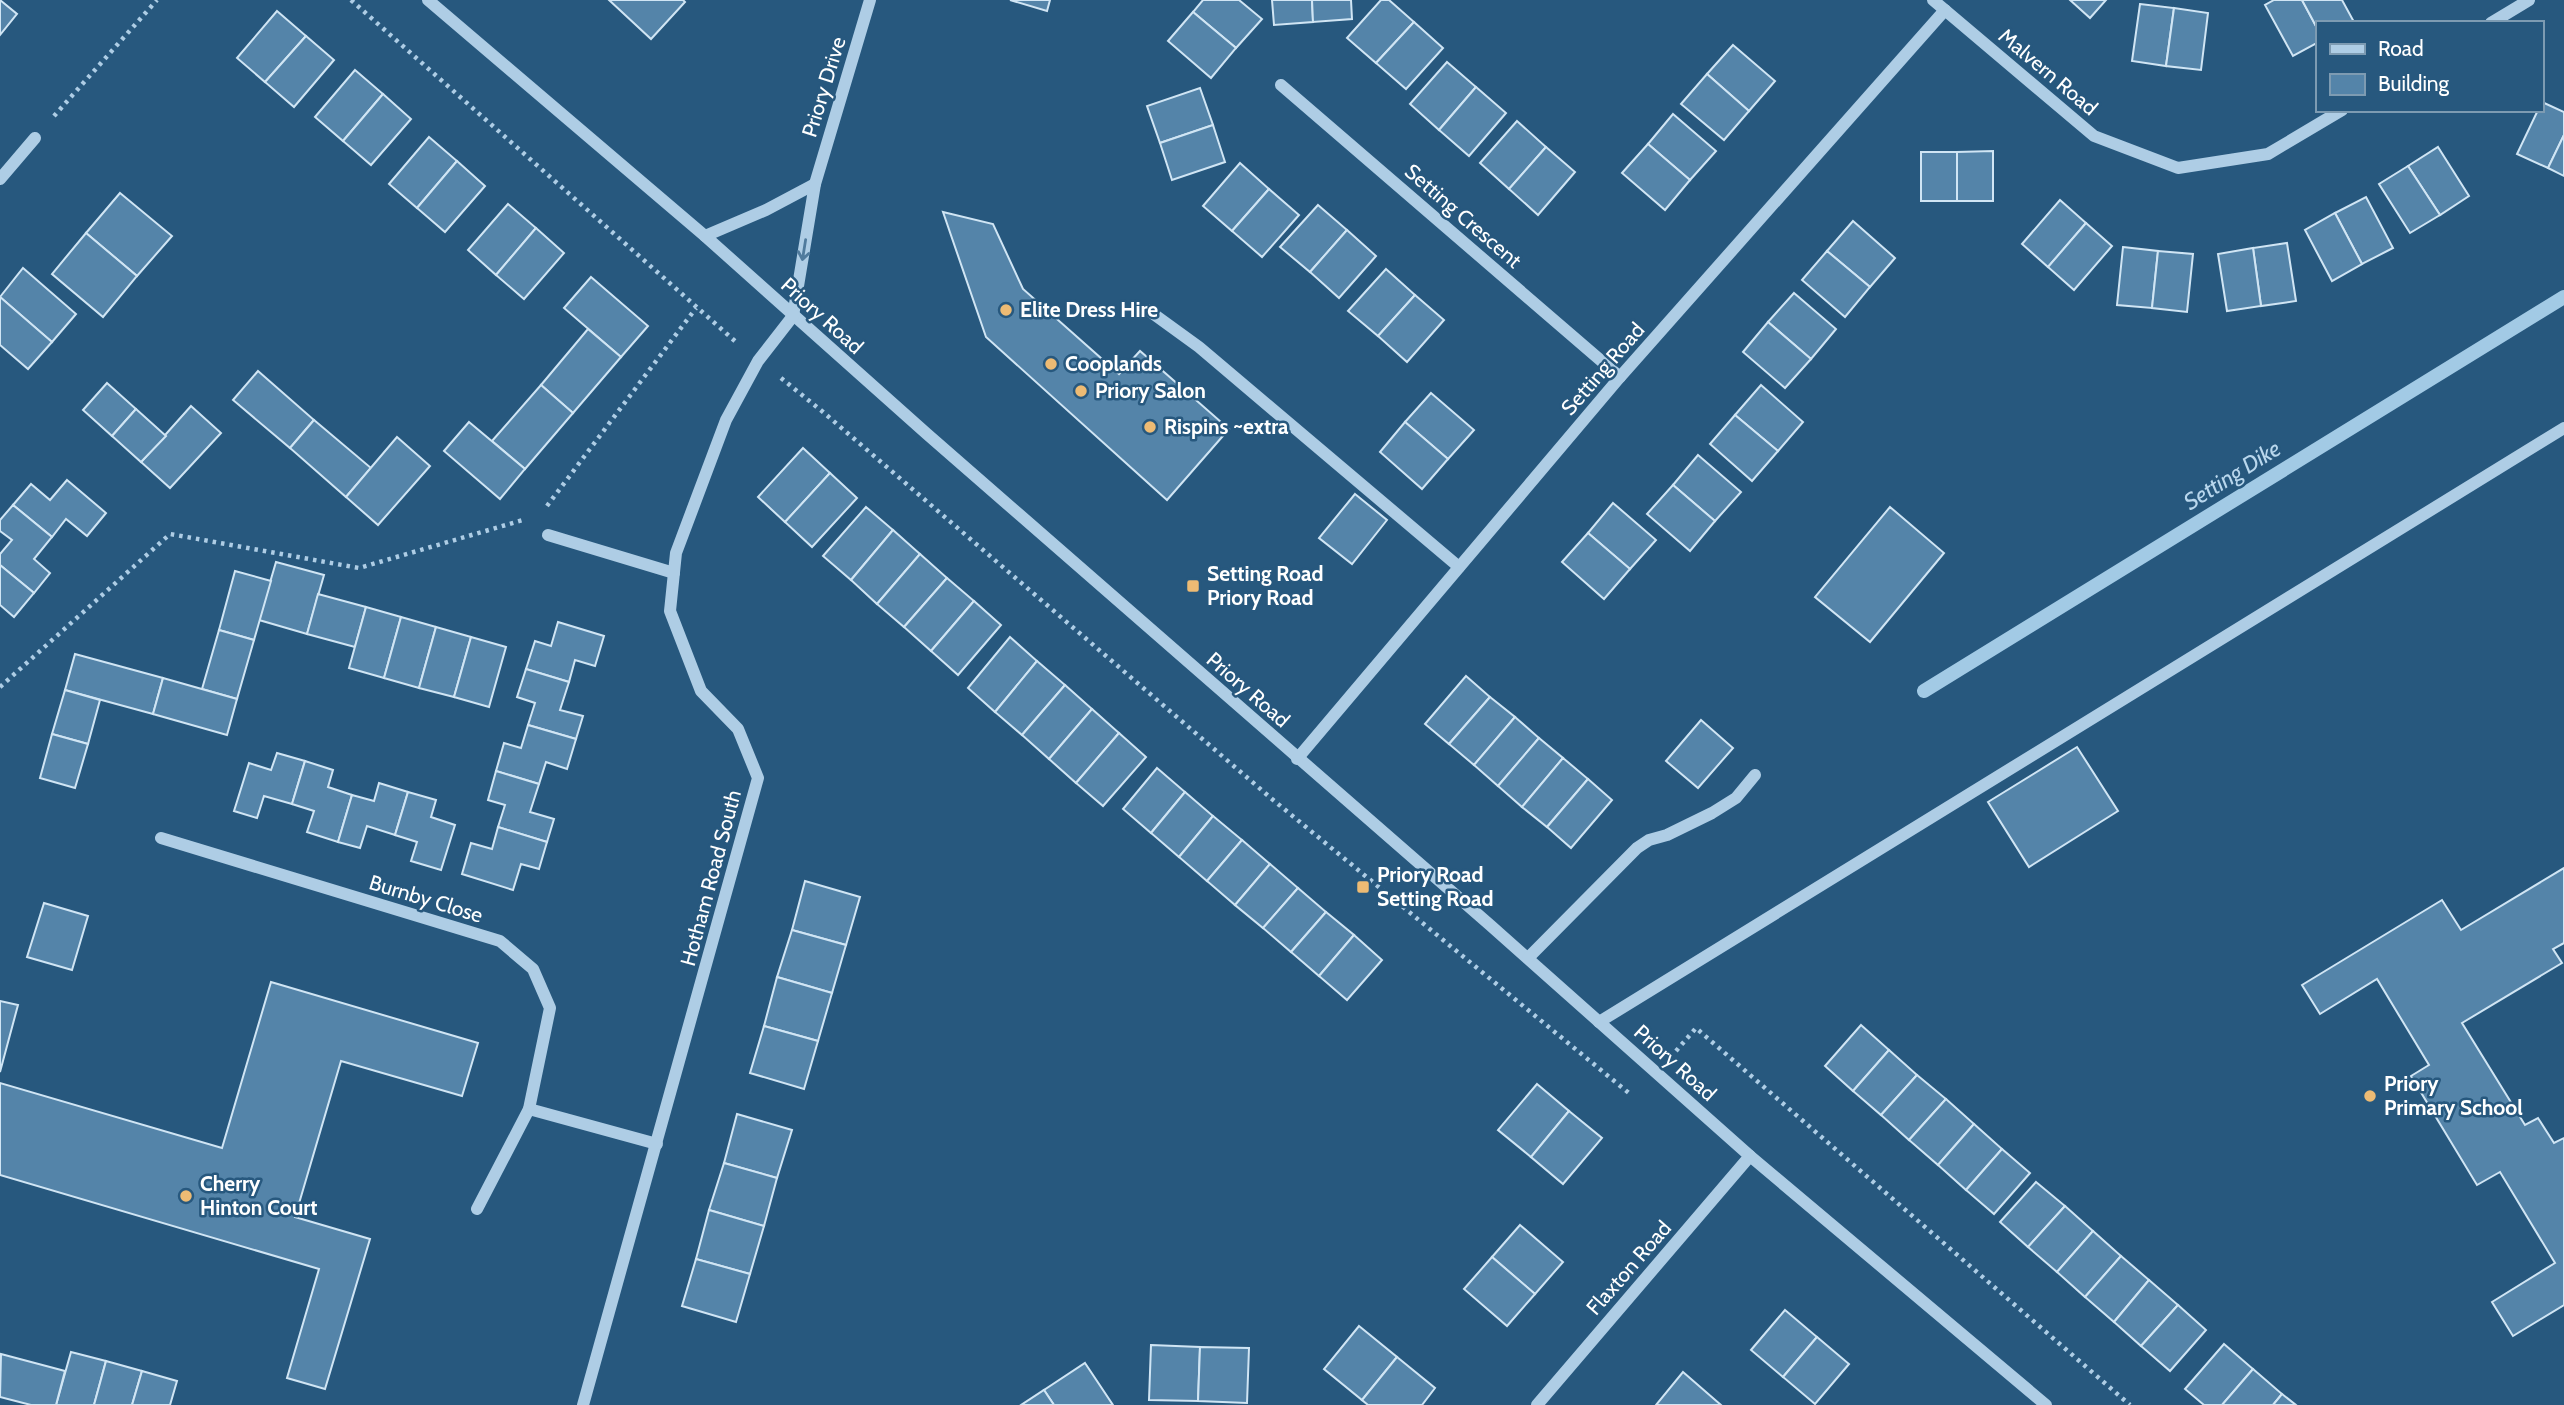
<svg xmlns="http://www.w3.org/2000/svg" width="2564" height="1405" viewBox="0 0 2564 1405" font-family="Cabin,sans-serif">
<rect width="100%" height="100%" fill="#27587e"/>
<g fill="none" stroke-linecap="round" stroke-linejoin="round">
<polyline stroke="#a2cae5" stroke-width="14" points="1924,691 2564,297"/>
</g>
<g fill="#5484a9" stroke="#d0e5f4" stroke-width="2">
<polygon points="0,0 17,14 0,35"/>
<polygon points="609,0 683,0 685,2 651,39"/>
<polygon points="1010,0 1050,0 1047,11"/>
<polygon points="1203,0 1239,0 1262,19 1236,48 1193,12"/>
<polygon points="1272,0 1312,0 1313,22 1274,25"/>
<polygon points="1312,0 1351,0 1352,19 1313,22"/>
<polygon points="1381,0 1389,0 1414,22 1376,63 1347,38"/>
<polygon points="2070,0 2106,0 2090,18"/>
<polygon points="2274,0 2302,0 2317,28 2317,43 2293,56 2265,5"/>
<polygon points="2302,0 2342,0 2354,22 2317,23 2317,28"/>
<polygon points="2140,4 2174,8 2166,66 2132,61"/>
<polygon points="2174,8 2208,13 2201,70 2166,66"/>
<polygon points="277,11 306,36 265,82 237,58"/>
<polygon points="1193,12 1236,48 1211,78 1168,41"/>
<polygon points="1414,22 1443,48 1406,89 1376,63"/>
<polygon points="306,36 334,60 294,107 265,82"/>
<polygon points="1733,45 1775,81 1749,111 1707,74"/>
<polygon points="1447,62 1476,87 1439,130 1410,104"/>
<polygon points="355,70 383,94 343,141 315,117"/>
<polygon points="1707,74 1749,111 1724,140 1681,104"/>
<polygon points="1476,87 1506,113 1469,156 1439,130"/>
<polygon points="1200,88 1213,125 1160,143 1147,106"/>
<polygon points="383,94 411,119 371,165 343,141"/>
<polygon points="2542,102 2564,112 2564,135 2548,168 2517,154 2538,110 2541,110"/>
<polygon points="1673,114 1716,151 1690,180 1648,144"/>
<polygon points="1517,121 1546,147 1509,189 1480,163"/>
<polygon points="1213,125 1225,162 1172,180 1160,143"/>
<polygon points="2564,135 2564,176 2548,168"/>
<polygon points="429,137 457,161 417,208 389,184"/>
<polygon points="1648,144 1690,180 1665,210 1622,173"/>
<polygon points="1546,147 1575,172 1538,215 1509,189"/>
<polygon points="2438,147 2469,196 2440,215 2408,166"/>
<polygon points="1993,151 1993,201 1957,201 1957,152"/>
<rect x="1921" y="152" width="36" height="49"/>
<polygon points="457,161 485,186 445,232 417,208"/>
<polygon points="1240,163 1269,189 1232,231 1203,206"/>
<polygon points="2408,166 2440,215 2410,233 2379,184"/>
<polygon points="1269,189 1299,215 1262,257 1232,231"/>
<polygon points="120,193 172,236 137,276 86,233"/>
<polygon points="2366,197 2393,248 2362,264 2335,213"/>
<polygon points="2060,200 2086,223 2048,267 2022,244"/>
<polygon points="508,204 536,228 496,275 468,250"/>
<polygon points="1318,205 1347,230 1310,272 1280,247"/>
<polygon points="943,212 993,224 1023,289 1119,374 1140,351 1229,429 1167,500 986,337"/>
<polygon points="2335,213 2362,264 2332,281 2305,230"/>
<polygon points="1853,221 1895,258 1870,287 1827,251"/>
<polygon points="2086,223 2112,246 2074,290 2048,267"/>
<polygon points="536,228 564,253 524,299 496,275"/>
<polygon points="1347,230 1376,256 1339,298 1310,272"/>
<polygon points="86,233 137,276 103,317 52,274"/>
<polygon points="2287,243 2296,301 2261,306 2253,248"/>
<polygon points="2123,247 2158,251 2152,308 2117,305"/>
<polygon points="2253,248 2261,306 2227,311 2218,254"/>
<polygon points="1827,251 1870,287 1845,317 1802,280"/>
<polygon points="2158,251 2193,254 2187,312 2152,308"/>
<polygon points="23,268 76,314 52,342 0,297"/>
<polygon points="1386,269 1415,295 1378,336 1348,311"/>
<polygon points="591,277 648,326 621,357 564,308"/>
<polygon points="1794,293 1836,329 1811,359 1768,322"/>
<polygon points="1415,295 1444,320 1407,362 1378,336"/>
<polygon points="0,297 52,342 28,369 0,345"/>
<polygon points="1768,322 1811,359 1785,388 1743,352"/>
<polygon points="588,329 621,357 573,413 541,385"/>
<polygon points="258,371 314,420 290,448 233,400"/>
<polygon points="107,383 136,409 112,436 83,410"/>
<polygon points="541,385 573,413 525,469 492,441"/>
<polygon points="1761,385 1803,422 1778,451 1735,415"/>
<polygon points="1431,393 1474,430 1448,459 1405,422"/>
<polygon points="191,406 221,433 170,488 141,462"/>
<polygon points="136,409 166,436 141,462 112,436"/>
<polygon points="1735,415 1778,451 1752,481 1710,444"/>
<polygon points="314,420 371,468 346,497 290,448"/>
<polygon points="469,422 525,469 500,499 444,451"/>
<polygon points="1405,422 1448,459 1422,489 1380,452"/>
<polygon points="397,437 430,466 378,525 346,497"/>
<polygon points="803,448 830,473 785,522 758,497"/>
<polygon points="1698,455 1741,492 1715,521 1673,485"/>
<polygon points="830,473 857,498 812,547 785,522"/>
<polygon points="67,480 106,513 87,536 66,519 52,537 13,505 31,484 50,500"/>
<polygon points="1673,485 1715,521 1690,551 1647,514"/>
<polygon points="1355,494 1387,520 1352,564 1319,538"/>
<polygon points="1613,503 1656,540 1630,569 1588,533"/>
<polygon points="13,505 52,537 34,559 50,573 34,593 0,565 0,554 12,540 0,531 0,520"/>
<polygon points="866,507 893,530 851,580 823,556"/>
<polygon points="1890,507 1944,553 1870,642 1815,597"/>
<polygon points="893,530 920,554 877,604 851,580"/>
<polygon points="1588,533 1630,569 1604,599 1562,562"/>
<polygon points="920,554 947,578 904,627 877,604"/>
<polygon points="276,562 324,575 307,634 259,620"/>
<polygon points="0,565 34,593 14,617 0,605"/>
<polygon points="235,571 271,581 254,640 219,630"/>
<polygon points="947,578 974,601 931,651 904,627"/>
<polygon points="318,594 366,607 355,647 307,634"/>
<polygon points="974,601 1001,625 958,675 931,651"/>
<polygon points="366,607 401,617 384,678 349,668"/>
<polygon points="401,617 436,627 419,688 384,678"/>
<polygon points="558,622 604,636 595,666 575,660 569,682 526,669 535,641 551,646"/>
<polygon points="436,627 471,637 454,697 419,688"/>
<polygon points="219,630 254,640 237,699 202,689"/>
<polygon points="471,637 506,647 489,707 454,697"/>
<polygon points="1010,637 1037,661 995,712 968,688"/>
<polygon points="75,654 163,678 153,714 65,690"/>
<polygon points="1037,661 1065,685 1022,735 995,712"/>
<polygon points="526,669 569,682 560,710 583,716 576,739 528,725 535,703 517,697"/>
<polygon points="1466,676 1490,697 1449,744 1425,724"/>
<polygon points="163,678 237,699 227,735 153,714"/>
<polygon points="1065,685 1092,709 1049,759 1022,735"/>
<polygon points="65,690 100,700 88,744 52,734"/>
<polygon points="1490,697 1515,717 1474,765 1449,744"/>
<polygon points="1092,709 1119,733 1076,783 1049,759"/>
<polygon points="1515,717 1539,738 1498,786 1474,765"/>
<polygon points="1701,720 1733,748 1698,788 1666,761"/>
<polygon points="528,725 576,739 567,769 546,762 539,784 496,771 504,743 521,748"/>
<polygon points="1119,733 1146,757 1103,806 1076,783"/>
<polygon points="52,734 88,744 75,788 40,778"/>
<polygon points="1539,738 1563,758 1522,807 1498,786"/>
<polygon points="2077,747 2118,811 2029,867 1988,802"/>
<polygon points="277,753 305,761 292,804 264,796 257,818 234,811 249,763 271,770"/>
<polygon points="1563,758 1588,779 1547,827 1522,807"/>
<polygon points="305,761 333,770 328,787 352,795 338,842 307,832 314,811 292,804"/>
<polygon points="1157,768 1185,792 1151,833 1123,809"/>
<polygon points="496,771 539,784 530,812 554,819 547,842 498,827 505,805 488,800"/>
<polygon points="1588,779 1612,800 1571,848 1547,827"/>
<polygon points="379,783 408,792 395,835 367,826 360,848 338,842 352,795 374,801"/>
<polygon points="408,792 436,800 431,817 455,825 441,870 411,861 417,842 395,835"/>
<polygon points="1185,792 1213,816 1179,857 1151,833"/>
<polygon points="1213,816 1242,840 1207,881 1179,857"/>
<polygon points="498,827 547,842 539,869 521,864 513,890 462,874 471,843 492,849"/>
<polygon points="1242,840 1270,864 1235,905 1207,881"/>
<polygon points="1270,864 1298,888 1263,928 1235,905"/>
<polygon points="2564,868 2564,943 2553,949 2562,963 2462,1023 2525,1125 2538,1118 2554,1143 2564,1138 2564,1305 2513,1336 2492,1302 2555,1263 2500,1172 2477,1185 2411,1076 2429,1065 2377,979 2320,1014 2302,985 2442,900 2461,930"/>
<polygon points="805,881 860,897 846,945 792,930"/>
<polygon points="1298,888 1326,912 1291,952 1263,928"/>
<polygon points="44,903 88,916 72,970 27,957"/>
<polygon points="1326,912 1354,935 1319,976 1291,952"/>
<polygon points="792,930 846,945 832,993 777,977"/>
<polygon points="1354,935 1382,960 1347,1000 1319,976"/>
<polygon points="777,977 832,993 818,1041 764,1026"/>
<polygon points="271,982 478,1043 462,1096 341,1061 295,1217 370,1239 325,1389 287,1378 319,1269 0,1175 0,1083 222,1148"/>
<polygon points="0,1001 18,1005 0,1072"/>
<polygon points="1861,1025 1889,1050 1853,1091 1825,1066"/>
<polygon points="764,1026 818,1041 804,1089 750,1073"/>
<polygon points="1889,1050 1917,1075 1881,1115 1853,1091"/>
<polygon points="1917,1075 1946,1099 1909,1140 1881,1115"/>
<polygon points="1537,1084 1569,1111 1531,1157 1498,1130"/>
<polygon points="1946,1099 1974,1124 1938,1165 1909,1140"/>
<polygon points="1569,1111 1602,1138 1563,1184 1531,1157"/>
<polygon points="737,1114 792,1130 777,1178 724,1163"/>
<polygon points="1974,1124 2002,1149 1966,1190 1938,1165"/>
<polygon points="2002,1149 2030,1173 1994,1214 1966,1190"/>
<polygon points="724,1163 777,1178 764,1226 709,1210"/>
<polygon points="2036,1182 2065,1206 2028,1247 2000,1222"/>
<polygon points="2065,1206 2093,1231 2057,1272 2028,1247"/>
<polygon points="709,1210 764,1226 750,1274 696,1259"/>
<polygon points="1520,1225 1563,1262 1535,1294 1492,1257"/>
<polygon points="2093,1231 2121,1256 2085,1297 2057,1272"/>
<polygon points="2121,1256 2149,1280 2114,1322 2085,1297"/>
<polygon points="1492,1257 1535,1294 1507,1326 1464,1289"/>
<polygon points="696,1259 750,1274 736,1322 682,1306"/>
<polygon points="2149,1280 2178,1305 2141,1346 2114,1322"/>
<polygon points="2178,1305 2206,1330 2170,1371 2141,1346"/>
<polygon points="1785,1310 1817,1337 1783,1377 1751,1350"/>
<polygon points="1359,1326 1397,1357 1362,1400 1324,1369"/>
<polygon points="1817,1337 1849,1364 1815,1404 1783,1377"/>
<polygon points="2224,1344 2253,1369 2222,1405 2204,1405 2185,1389"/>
<polygon points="1151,1345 1200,1347 1198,1401 1149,1400"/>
<polygon points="1200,1347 1249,1348 1247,1403 1198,1401"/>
<polygon points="71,1352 106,1361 94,1405 56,1405"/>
<polygon points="1,1354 65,1371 56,1405 31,1405 0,1397"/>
<polygon points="1397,1357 1435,1388 1422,1405 1368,1405 1362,1400"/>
<polygon points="106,1361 142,1371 132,1405 94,1405"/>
<polygon points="1085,1363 1113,1405 1054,1405 1044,1390"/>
<polygon points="2253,1369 2282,1394 2273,1405 2222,1405"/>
<polygon points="142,1371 177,1381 170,1405 132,1405"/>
<polygon points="1683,1372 1721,1405 1656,1405"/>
<polygon points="1044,1390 1054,1405 1021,1405"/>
<polygon points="2282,1394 2296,1405 2273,1405"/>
</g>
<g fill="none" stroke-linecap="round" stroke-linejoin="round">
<g stroke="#aecde5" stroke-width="4.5" stroke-dasharray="3.5 5" stroke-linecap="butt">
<polyline points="351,0 736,342"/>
<polyline points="54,116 157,0"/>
<polyline points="781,378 823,412 1272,799 1630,1094"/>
<polyline points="547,506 696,308"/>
<polyline points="0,687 170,534 359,568 523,520"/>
<polyline points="1676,1051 1696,1028 2130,1405"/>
</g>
<g stroke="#aecde5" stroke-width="12">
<polyline points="428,0 705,236 927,434 1490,925 1750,1156 2046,1405"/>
<polyline points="1933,0 2094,136 2178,168 2268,154 2342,110"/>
<polyline points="2491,23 2529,0"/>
<polyline points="1281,85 1620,377"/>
<polyline points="0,179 35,138"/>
<polyline points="705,236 766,210 815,184"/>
<polyline points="1148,310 1199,347 1459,567"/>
<polyline points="548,535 674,573"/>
<polyline points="1297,759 1620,377 1945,10"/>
<polyline points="161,838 500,941 533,969 550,1008 529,1109 477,1209"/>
<polyline points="1528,958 1637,848 1649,840 1667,835 1712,813 1736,798 1755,775"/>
<polyline points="1599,1022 2564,428"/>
<polyline points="529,1109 657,1144"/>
<polyline points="583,1405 758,778 738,729 701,691 670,611 676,553 726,420 758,361 793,316 815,184 870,0"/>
<polyline points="1537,1405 1750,1156"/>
</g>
</g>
<defs><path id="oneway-shaft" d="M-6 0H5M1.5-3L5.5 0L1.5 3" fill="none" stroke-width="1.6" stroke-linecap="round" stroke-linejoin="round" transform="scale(1.75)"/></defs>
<use stroke="#507b9d" href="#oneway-shaft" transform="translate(804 250) rotate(99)"/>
<g fill="#edbb74" stroke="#27587e" stroke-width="2.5">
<circle cx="1006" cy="310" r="7"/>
<circle cx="1051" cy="364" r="7"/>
<circle cx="1081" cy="391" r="7"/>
<circle cx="1150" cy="427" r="7"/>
<rect x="1186" y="579" width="14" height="14" rx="3.5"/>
<rect x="1356" y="880" width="14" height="14" rx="3.5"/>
<circle cx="2370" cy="1096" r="7"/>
<circle cx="186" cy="1196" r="7"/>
</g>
<g text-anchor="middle" stroke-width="5" stroke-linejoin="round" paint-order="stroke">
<g font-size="21" fill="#fff" stroke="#27587e">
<text transform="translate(2048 72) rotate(40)" y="7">Malvern Road</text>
<text transform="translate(824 87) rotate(-73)" y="7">Priory Drive</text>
<text transform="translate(1463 216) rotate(41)" y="7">Setting Crescent</text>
<text transform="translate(822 316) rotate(42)" y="7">Priory Road</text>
<text transform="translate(1603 369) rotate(-49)" y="7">Setting Road</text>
<text transform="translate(1248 690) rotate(41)" y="7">Priory Road</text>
<text transform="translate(711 878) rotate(-75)" y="7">Hotham Road South</text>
<text transform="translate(426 899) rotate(17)" y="7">Burnby Close</text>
<text transform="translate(1675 1063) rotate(42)" y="7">Priory Road</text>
<text transform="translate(1629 1268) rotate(-49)" y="7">Flaxton Road</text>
</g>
<g font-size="21" font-weight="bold" fill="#fff" stroke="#27587e" text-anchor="start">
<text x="1020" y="317">Elite Dress Hire</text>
<text x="1065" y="371">Cooplands</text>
<text x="1095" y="398">Priory Salon</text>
<text x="1164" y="434">Rispins ~extra</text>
<text x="1207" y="581">Setting Road<tspan x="1207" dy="24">Priory Road</tspan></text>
<text x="1377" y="882">Priory Road<tspan x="1377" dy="24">Setting Road</tspan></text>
<text x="2384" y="1091">Priory<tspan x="2384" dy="24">Primary School</tspan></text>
<text x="200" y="1191">Cherry<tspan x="200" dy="24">Hinton Court</tspan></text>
</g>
<g font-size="23" font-style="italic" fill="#b9d7ed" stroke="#27587e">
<text transform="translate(2232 475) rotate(-32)" y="8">Setting Dike</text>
</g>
</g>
<rect x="2316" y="21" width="228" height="91" fill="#27587e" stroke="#7d9bb2" stroke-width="2"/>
<rect x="2330" y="44" width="35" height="10" fill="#aecde5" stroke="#7d9bb2" stroke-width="2"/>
<text x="2378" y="56" font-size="21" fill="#ffffff">Road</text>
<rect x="2330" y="74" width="35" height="21" fill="#5484a9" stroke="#7d9bb2" stroke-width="2"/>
<text x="2378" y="91" font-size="21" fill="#ffffff">Building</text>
</svg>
